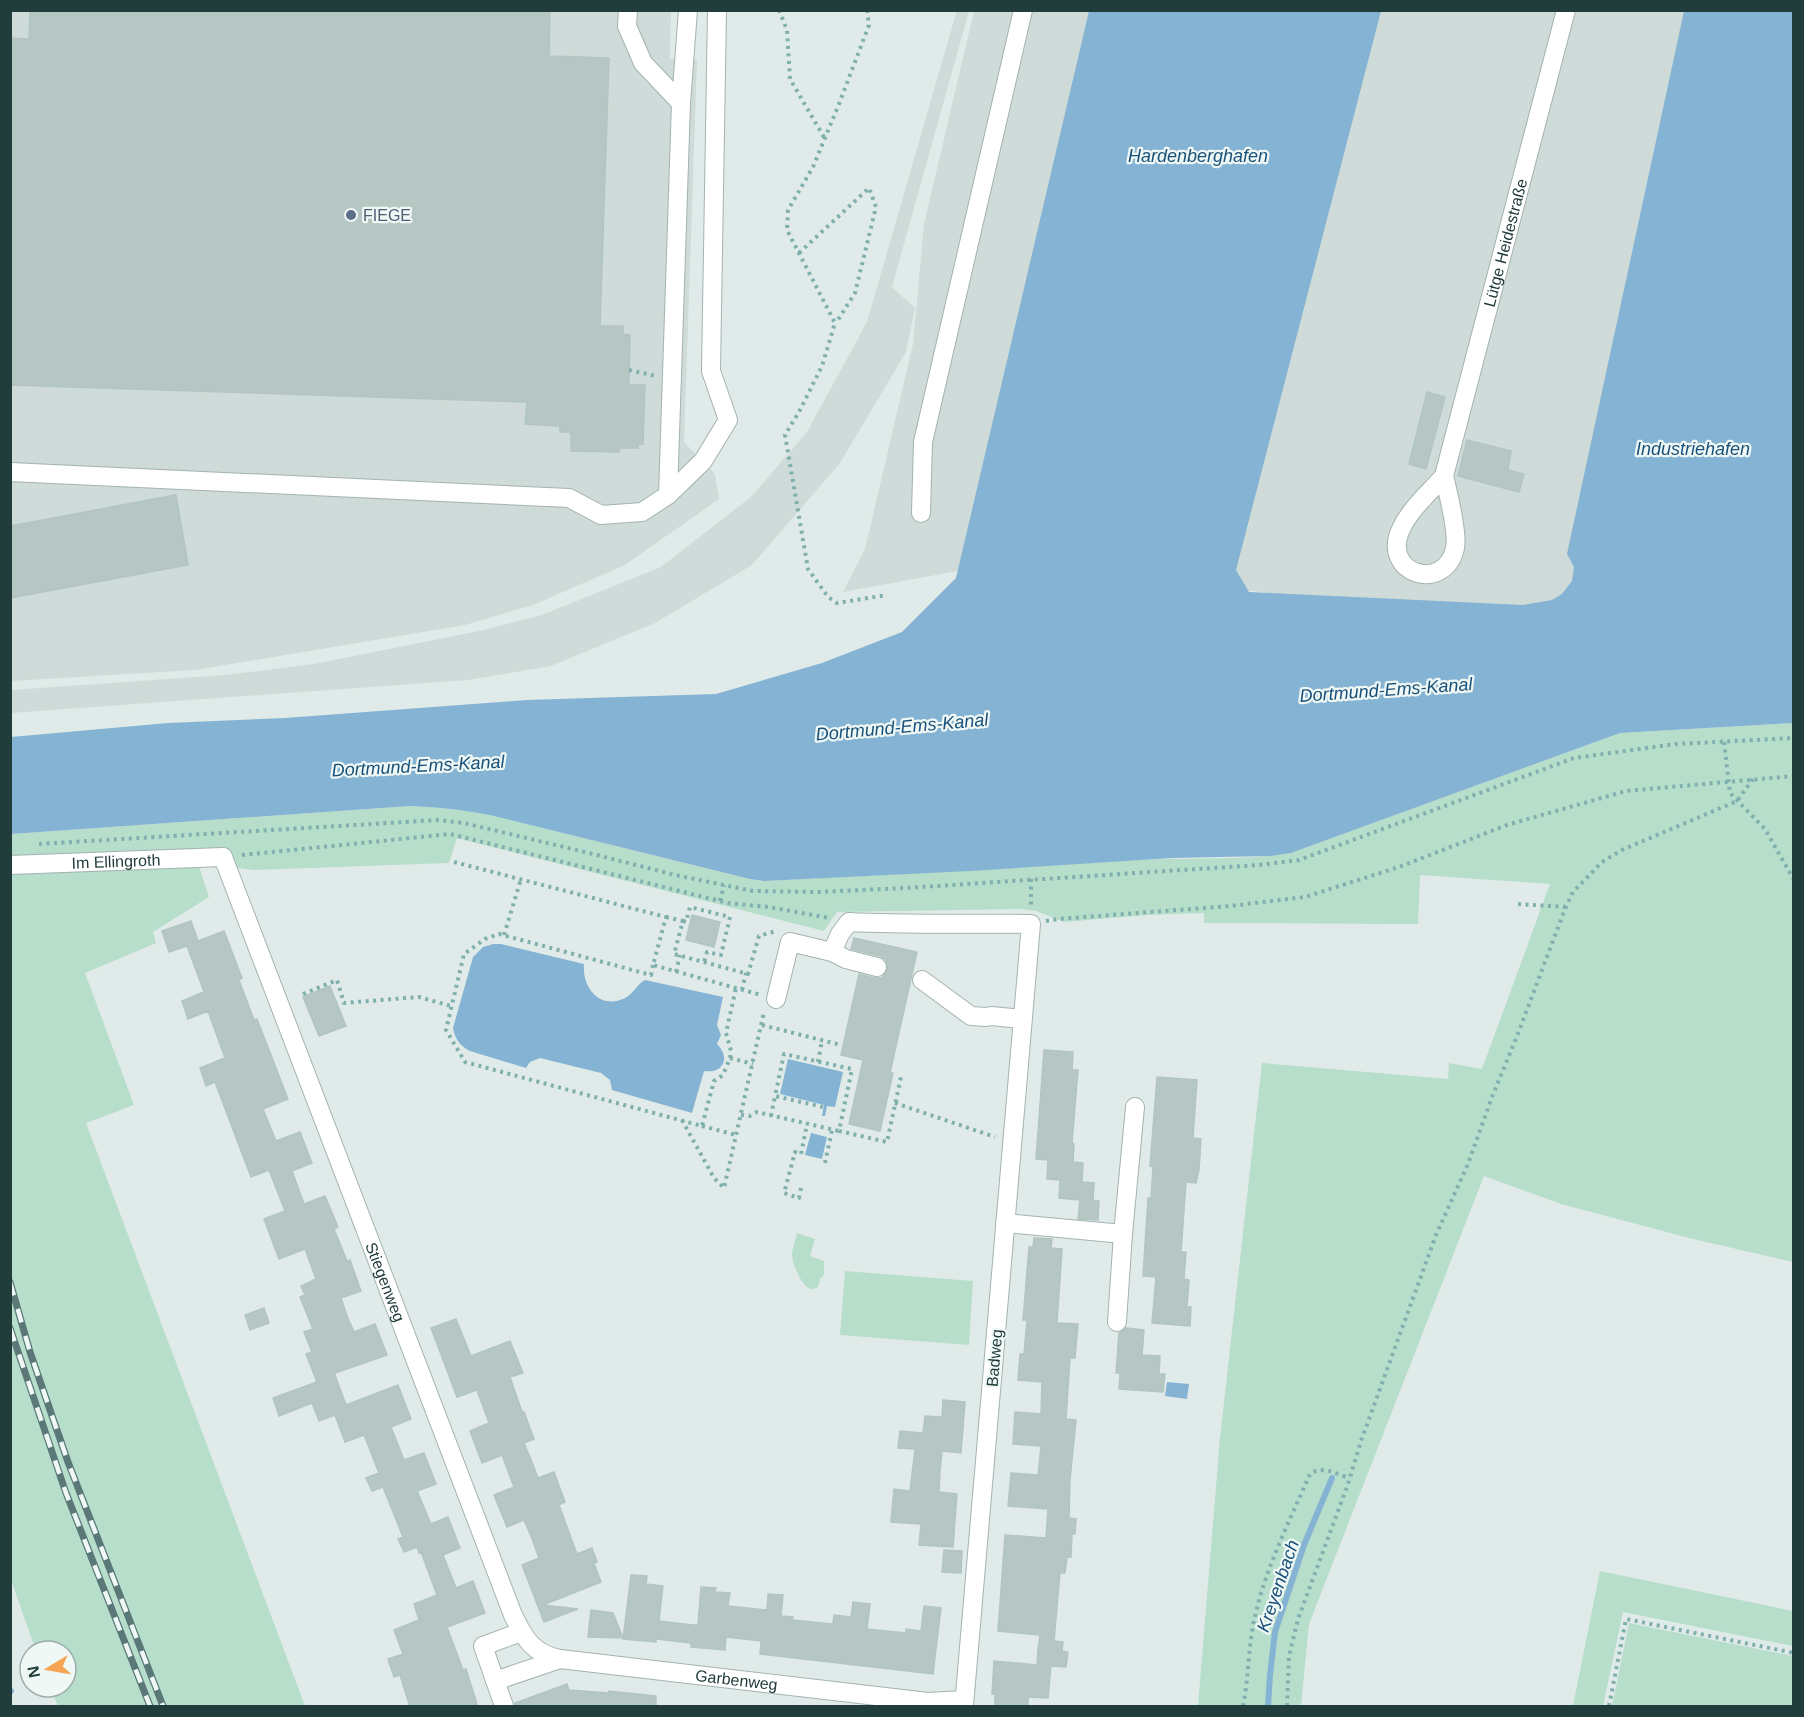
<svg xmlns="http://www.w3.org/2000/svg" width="1804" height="1717" viewBox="0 0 1804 1717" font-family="Helvetica,sans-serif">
<rect width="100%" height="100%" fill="#e0ebe9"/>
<g fill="#cedbd8">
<polygon points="957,10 969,11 892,287 915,308 906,352 840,463 752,565 655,623 551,666 468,680 11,713 11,690 225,675 314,664 479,631 542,615 661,567 752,496 807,432 867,322"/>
<polygon points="11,11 671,11 670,59 697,60 684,442 715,474 719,499 625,565 533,605 465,625 195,670 11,681"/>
<polygon points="974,11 1793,11 1793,631 1369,605 1253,591 958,571 843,592 865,549 913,344 924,224"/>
</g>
<g fill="#b7ddcb">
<path d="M1793,723v539l-100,-23 -132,-35 -77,-28 -175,448 -8,82h-103l22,-268 42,-375 186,16 1,-16 33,6 68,-185 -130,-9 -2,49 -214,-1v-10l-57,2 -83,7 -28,-11 -16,-2 -183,3 -13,19 -367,-93 -8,25 -195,7 -56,-7 11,34 -56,35 3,11 -71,30 49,132 -48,18 219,583h-247l-8,-19h16v-36h-30l-26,-74v-743l400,-28c28,1 53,4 80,9l260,64 14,2c124,-6 249,-14 373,-21 51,-3 104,1 154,-7l329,-120z"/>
<path d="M797,1233l18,6 -5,17 14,5v14l-4,4 -2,8c-4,2 -5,3 -9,1 -8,-3 -18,-27 -17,-35 1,-7 4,-14 5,-20z"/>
<polygon points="845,1271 973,1281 969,1345 840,1335"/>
<polygon points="1600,1571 1793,1611 1793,1646 1623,1612 1603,1706 1573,1706"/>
<polygon points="1629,1623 1793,1656 1793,1706 1612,1706"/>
</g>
<g fill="#85b3d3">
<path d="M1089,11h292l-145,559 13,22 274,13 29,-5 10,-6 10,-13 2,-14 -7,-13 117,-543h109v712l-173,10 -329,120 -20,3 -99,2 -202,13 -206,10 -14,-2 -260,-64c-27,-5 -52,-8 -80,-9l-399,28v-97l157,-14 117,-5 242,-18 189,-6 106,-31 80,-31 54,-54z"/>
<path d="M493,944h8l83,20c-2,23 15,45 39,35 10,-4 13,-14 22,-19l78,17 -6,28 4,10 -4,9c14,14 6,30 -13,27l-12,42 -80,-23 -2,-10 -9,-7 -61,-15 -10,4 -4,6 -56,-17c-10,-5 -15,-12 -17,-23l20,-71 10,-10z"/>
<polygon points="788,1059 843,1072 835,1107 827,1106 825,1116 822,1116 824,1105 780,1094"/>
<polygon points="811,1133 827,1137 822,1159 805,1155"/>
<polygon points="1167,1382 1189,1384 1187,1399 1165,1396"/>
</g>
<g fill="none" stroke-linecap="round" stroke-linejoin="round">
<g stroke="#85b3d3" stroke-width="6">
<polyline points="10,1691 11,1691"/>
<polyline points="1268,1706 1270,1675 1275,1632 1304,1545 1332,1478"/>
</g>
</g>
<g fill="#b5c6c3" stroke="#b2c5c2" stroke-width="1.5">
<polygon points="30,10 550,10 549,56 609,58 600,326 623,326 623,334 630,335 629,385 645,385 643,444 638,445 638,448 619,448 619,452 571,451 571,432 560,432 560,426 525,424 527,402 10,385 10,38 29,39"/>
<polygon points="1427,392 1445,397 1426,469 1409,464"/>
<polygon points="1467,440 1511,451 1508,470 1524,474 1519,492 1458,476"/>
<polygon points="176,495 188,565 10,598 10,526"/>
<polygon points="692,915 720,922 714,947 686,940"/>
<polygon points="191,921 198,941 224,931 242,978 239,980 254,1020 257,1019 288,1099 263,1109 276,1141 300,1132 312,1163 292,1171 298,1187 304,1204 325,1196 338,1227 334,1229 347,1261 350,1260 361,1291 341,1298 347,1316 354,1332 375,1324 387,1355 335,1373 335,1375 346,1405 398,1385 411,1419 391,1427 404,1460 424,1453 436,1484 417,1491 431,1524 448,1517 460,1548 443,1555 456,1588 473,1581 485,1613 447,1627 463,1670 466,1669 478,1707 410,1707 400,1675 394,1677 388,1659 403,1654 394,1630 419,1620 414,1604 437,1595 421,1552 419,1553 417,1547 404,1552 398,1539 403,1537 383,1487 372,1491 366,1478 379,1473 364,1435 345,1442 335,1415 319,1421 312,1403 279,1416 273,1398 317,1382 306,1354 312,1352 304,1332 313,1329 300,1297 305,1295 301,1286 316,1279 305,1249 279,1259 264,1219 285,1211 269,1170 251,1177 215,1082 206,1086 200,1068 225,1058 208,1011 188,1019 182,1001 204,992 187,946 169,952 162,931"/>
<polygon points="854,938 917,952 890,1073 893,1073 880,1131 849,1124 863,1060 841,1055 859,974 874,978 881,978 885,974 888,965 885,959 880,956 851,949"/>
<polygon points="330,986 346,1026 319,1036 303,997"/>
<polygon points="1044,1050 1073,1052 1072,1070 1078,1070 1072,1143 1074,1144 1073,1162 1083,1163 1082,1182 1094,1183 1093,1201 1099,1201 1098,1220 1078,1219 1080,1200 1059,1198 1060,1180 1047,1179 1048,1160 1036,1159"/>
<polygon points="1157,1077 1197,1080 1193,1138 1201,1139 1199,1170 1196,1183 1186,1182 1181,1252 1186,1252 1184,1279 1189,1280 1187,1307 1191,1307 1190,1326 1152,1323 1156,1277 1143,1276 1148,1198 1151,1198 1153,1167 1150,1166"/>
<polygon points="1034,1238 1052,1239 1051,1248 1062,1249 1057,1323 1078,1324 1075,1358 1070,1358 1066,1419 1076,1420 1070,1480 1069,1518 1076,1519 1075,1534 1072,1534 1071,1557 1067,1557 1065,1573 1060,1573 1054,1641 1063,1642 1062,1651 1068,1652 1066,1667 1051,1666 1048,1698 1028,1697 1028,1707 995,1707 995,1694 992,1694 994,1661 1037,1665 1038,1649 1040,1635 998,1631 1005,1535 1046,1538 1048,1509 1008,1506 1011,1473 1038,1475 1041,1446 1013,1444 1015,1412 1041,1414 1042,1382 1018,1380 1020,1354 1024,1354 1027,1320 1023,1320 1029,1247 1033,1247"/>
<polygon points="264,1308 269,1323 250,1330 245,1315"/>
<polygon points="456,1319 471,1356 510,1341 523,1373 510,1377 522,1412 524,1412 534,1439 524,1443 532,1462 538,1478 554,1472 565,1502 559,1505 577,1554 592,1548 597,1562 594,1563 601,1582 543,1605 578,1609 544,1622 522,1565 539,1558 531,1536 524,1520 507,1527 494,1495 514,1487 502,1455 482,1463 470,1431 489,1423 477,1390 457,1397 431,1328"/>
<polygon points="1126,1328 1144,1330 1142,1355 1160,1356 1159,1374 1165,1374 1163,1392 1119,1389 1120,1373 1116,1373 1119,1333"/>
<polygon points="943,1400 965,1402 961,1453 942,1451 940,1472 939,1492 957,1494 953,1547 919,1545 921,1524 891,1522 894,1489 910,1491 915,1449 898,1448 900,1431 923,1433 925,1416 942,1417"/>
<polygon points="944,1550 962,1551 961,1573 942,1572"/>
<polygon points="631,1575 647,1576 646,1584 663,1586 659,1621 693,1625 698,1625 701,1587 716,1588 715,1592 730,1593 728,1606 767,1610 768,1594 783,1595 781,1616 793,1617 792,1620 833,1624 834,1615 851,1617 853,1602 870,1604 867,1629 906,1633 906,1629 921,1631 924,1606 941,1608 933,1674 760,1654 761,1641 726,1637 725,1650 691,1647 691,1643 656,1639 656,1642 623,1639"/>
<polygon points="591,1610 613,1613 623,1638 588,1637"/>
<polygon points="567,1684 569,1690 609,1693 609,1691 656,1696 656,1707 515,1707 515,1703"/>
</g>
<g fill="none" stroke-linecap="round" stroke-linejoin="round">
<defs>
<g id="minor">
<polyline points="628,10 627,26 643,63 681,103"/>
<polyline points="10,472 569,498 601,515 642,512 668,495 703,461 728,420 711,371 717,10"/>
<path id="s1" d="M1444,476c-14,16 -34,33 -43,53 -21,45 44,65 54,19 3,-14 -7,-56 -11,-72l122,-466"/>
<polyline points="668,495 681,103 688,10"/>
<polyline points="921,513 923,442 1023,10"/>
<path id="s2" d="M10,865l213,-8 290,758c11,23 20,39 47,44l368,43 36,-2"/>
<path d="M832,952l8,-18 9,-12c61,3 121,1 182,2l-67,782"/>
<polyline points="922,980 971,1016 986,1017 991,1016 1022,1019"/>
<polyline points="776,999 790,942 832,952 846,959 877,967"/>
<polyline points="1005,1223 1123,1234 1135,1107"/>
<polyline points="1117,1322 1123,1234"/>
<polyline points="495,1681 560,1659"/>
<polyline points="504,1706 483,1646 521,1632"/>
</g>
</defs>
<use href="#minor" stroke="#a3b3b1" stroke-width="20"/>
<g stroke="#7fb0ad" stroke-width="4" stroke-dasharray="3 4.5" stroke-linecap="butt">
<polyline points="779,10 787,30 790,79 825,139"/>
<polyline points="867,10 869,25 839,104 813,167 788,210 787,230 835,323 822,366 800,410 785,435 808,569 828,597 837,603 887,595"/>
<polyline points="799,253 869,188 876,207 855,293 836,323"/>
<polyline points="629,370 656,376"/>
<polyline points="1724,742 1730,793 1765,829 1794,880"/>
<polyline points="39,844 438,820 464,823 589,853 675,875 753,891 818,892 905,888 1259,865 1299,860 1574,758 1676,744 1794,738"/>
<polyline points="242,855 450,834 728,903 769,907 829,918"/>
<polyline points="454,862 666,917 653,965 761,995"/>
<polyline points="1031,879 1031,908"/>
<polyline points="720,901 724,885"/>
<polyline points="1518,904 1566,907"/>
<polyline points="666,917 683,921 674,954 748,974 759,936 776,931"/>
<polyline points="683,921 686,922 690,907 730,917 721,955 707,952 704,962"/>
<polyline points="1046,921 1058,919 1230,906 1305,897 1399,867 1507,825 1626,791 1794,776"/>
<polyline points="504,935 521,879"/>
<polyline points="653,965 651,975 499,934 485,939 464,954 446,1030 465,1062 702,1126 714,1081 723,1075 730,1058 731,1051 726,1033 736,988"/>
<polyline points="676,972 680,955"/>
<polyline points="742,990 746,973"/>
<polyline points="303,994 337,980 344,1003 419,997 451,1006"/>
<polyline points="762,1025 841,1045"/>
<polyline points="730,1058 753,1064"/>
<polyline points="818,1062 822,1040"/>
<polyline points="895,1103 995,1137"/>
<polyline points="823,1107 775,1096 784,1054 852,1069 839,1131 887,1142 901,1077"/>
<polyline points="741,1115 750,1116 757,1112 839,1131"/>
<polyline points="771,1116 775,1096"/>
<polyline points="682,1120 714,1178 724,1188 764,1012"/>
<polyline points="702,1126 736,1135"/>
<polyline points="825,1163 832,1130"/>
<polyline points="801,1188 799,1198 784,1193 795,1152 801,1154 807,1124"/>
<path d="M1243,1706c6,-29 5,-61 12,-90 11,-49 35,-96 55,-142 12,-9 26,0 39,4"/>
<polyline points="1287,1706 1289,1656 1298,1619 1348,1484 1361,1441 1436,1235 1468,1164 1492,1097 1517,1036 1565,909 1573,892 1602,862 1622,850 1737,801 1753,779"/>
<polyline points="1609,1706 1626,1619 1794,1653"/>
</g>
<use href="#minor" stroke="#fff" stroke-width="18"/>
<defs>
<g id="rail">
<polyline points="10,1282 30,1352 68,1462 163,1706"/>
<polyline points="10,1328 66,1493 150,1706"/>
</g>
</defs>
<use href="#rail" stroke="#5a7877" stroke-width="7"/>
<use href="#rail" stroke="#f0f8f6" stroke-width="4.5" stroke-dasharray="14" stroke-linecap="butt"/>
</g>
<circle fill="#5c6f8a" stroke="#f0f8f6" stroke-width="2" cx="351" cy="215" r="6"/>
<g text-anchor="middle" stroke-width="4.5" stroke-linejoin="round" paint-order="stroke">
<g font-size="16" fill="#4e5e75" stroke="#f0f8f6" text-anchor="start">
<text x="363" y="221">FIEGE</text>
</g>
<g font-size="16" fill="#203c3b" stroke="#f0f8f6">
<text dy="6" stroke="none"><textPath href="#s1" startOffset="488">Lütge Heidestraße</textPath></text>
<text dy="6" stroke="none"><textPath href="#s2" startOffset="106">Im Ellingroth</textPath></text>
<text dy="6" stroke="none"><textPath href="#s2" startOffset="668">Stiegenweg</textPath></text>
<text transform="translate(994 1358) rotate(-85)" y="6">Badweg</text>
<text dy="6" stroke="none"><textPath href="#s2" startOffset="1270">Garbenweg</textPath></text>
</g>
<g font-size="18" font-style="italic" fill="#185179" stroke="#f0f8f6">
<text x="1198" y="162">Hardenberghafen</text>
<text x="1693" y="455">Industriehafen</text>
<text transform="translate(1386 690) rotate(-4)" y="6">Dortmund-Ems-Kanal</text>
<text transform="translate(902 727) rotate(-5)" y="6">Dortmund-Ems-Kanal</text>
<text transform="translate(418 766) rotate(-3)" y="6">Dortmund-Ems-Kanal</text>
<text transform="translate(1278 1586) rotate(-71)" y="6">Kreyenbach</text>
</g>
</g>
<rect width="1804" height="1717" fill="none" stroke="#203c3b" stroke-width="24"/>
<g transform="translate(48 1669) rotate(259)"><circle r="28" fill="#f0f8f6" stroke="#9dadab" stroke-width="1.5"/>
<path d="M0-4.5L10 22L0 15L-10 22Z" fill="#f6a352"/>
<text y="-9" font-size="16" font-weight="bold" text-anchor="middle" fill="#203c3b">N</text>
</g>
</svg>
